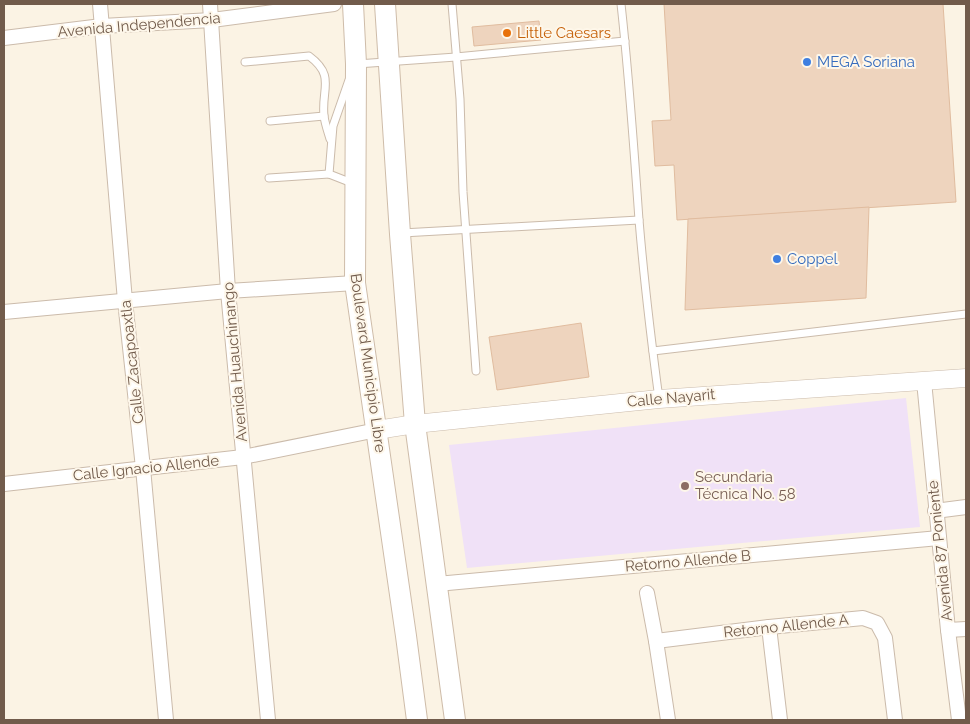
<svg xmlns="http://www.w3.org/2000/svg" width="970" height="724" viewBox="0 0 970 724" font-family="Raleway,sans-serif">
<rect width="100%" height="100%" fill="#fbf3e4"/>
<polygon fill="#f0e1f7" points="906,398 920,527 467,568 449,445"/>
<g fill="#eed4be" stroke="#e0bc9f">
<polygon points="664,4 943,4 956,202 677,220 674,165 655,166 652,121 671,120"/>
<polygon points="539,21 541,40 474,46 472,27"/>
<polygon points="869,207 866,298 685,310 688,219"/>
<polygon points="581,323 589,377 497,390 489,337"/>
</g>
<g fill="none" stroke-linecap="round" stroke-linejoin="round">
<defs>
<g id="service">
<polyline points="452,4 460,99 463,192 476,371"/>
<path d="M621,4c8,72 13,144 18,216 5,60 12,119 20,179"/>
<path d="M245,62l64,-6c27,20 12,33 15,60 1,8 4,16 6,23"/>
<polyline points="357,64 456,57 625,41"/>
<polyline points="349,80 333,126 329,174 352,183"/>
<polyline points="270,121 324,116"/>
<polyline points="269,178 329,174"/>
<polyline points="402,233 639,220"/>
<polyline points="653,351 966,314"/>
</g>
<g id="minor">
<polyline points="100,4 125,301 143,468 166,720"/>
<polyline points="210,4 228,291 268,720"/>
<polyline points="4,38 102,26 212,20 334,4"/>
<polyline points="4,312 228,291 355,283"/>
<polyline points="924,381 948,630 959,720"/>
<polyline points="4,484 243,457 377,430"/>
<polyline points="935,511 966,507"/>
<polyline points="437,584 939,538"/>
<polyline points="647,593 656,641 668,720"/>
<polyline points="769,627 780,720"/>
<polyline points="948,630 966,629"/>
<polyline points="656,641 769,627 863,618 877,623 885,638 895,720"/>
</g>
<polyline id="tertiary" points="377,430 415,424 659,399 966,378"/>
<g id="secondary">
<polyline points="353,4 356,64 355,283 406,636 417,720"/>
<polyline points="385,4 400,234 415,424 455,720"/>
</g>
</defs>
<use href="#service" stroke="#cbbbab" stroke-width="9"/>
<use href="#minor" stroke="#cbbbab" stroke-width="16"/>
<use href="#tertiary" stroke="#cbbbab" stroke-width="19"/>
<use href="#secondary" stroke="#cebca9" stroke-width="22"/>
<use href="#service" stroke="#fff" stroke-width="7"/>
<use href="#minor" stroke="#fff" stroke-width="14"/>
<use href="#tertiary" stroke="#fff" stroke-width="18"/>
<use href="#secondary" stroke="#fff" stroke-width="20"/>
</g>
<circle fill="#e8710a" stroke="#fef7ea" stroke-width="2" cx="507" cy="33" r="5"/>
<g fill="#3f7fe0" stroke="#fef7ea" stroke-width="2">
<circle cx="807" cy="62" r="5"/>
<circle cx="777" cy="259" r="5"/>
</g>
<circle fill="#8d6e63" stroke="#fef7ea" stroke-width="2" cx="685" cy="486" r="5"/>
<g text-anchor="middle" stroke-width="4" stroke-linejoin="round" paint-order="stroke">
<g font-size="15" fill="#715b4b" stroke="#fef7ea">
<text transform="translate(139 25) rotate(-5)" y="5">Avenida Independencia</text>
<text transform="translate(132 362) rotate(-96)" y="5">Calle Zacapoaxtla</text>
<text transform="translate(235 362) rotate(-95)" y="5">Avenida Huauchinango</text>
<text transform="translate(368 363) rotate(82)" y="5">Boulevard Municipio Libre</text>
<text transform="translate(671 398) rotate(-5)" y="5">Calle Nayarit</text>
<text transform="translate(146 468) rotate(-6)" y="5">Calle Ignacio Allende</text>
<text transform="translate(940 551) rotate(-96)" y="5">Avenida 87 Poniente</text>
<text transform="translate(688 561) rotate(-5)" y="5">Retorno Allende B</text>
<text transform="translate(786 626) rotate(-6)" y="5">Retorno Allende A</text>
</g>
<g font-size="15" fill="#c56008" stroke="#fef7ea" text-anchor="start">
<text x="517" y="38">Little Caesars</text>
</g>
<g font-size="15" fill="#366cbe" stroke="#fef7ea" text-anchor="start">
<text x="817" y="67">MEGA Soriana</text>
<text x="787" y="264">Coppel</text>
</g>
<g font-size="15" fill="#785e54" stroke="#fef7ea" text-anchor="start">
<text x="695" y="482">Secundaria<tspan x="695" dy="17">Técnica No. 58</tspan></text>
</g>
</g>
<rect width="970" height="724" fill="none" stroke="#715b4b" stroke-width="10"/>
</svg>
